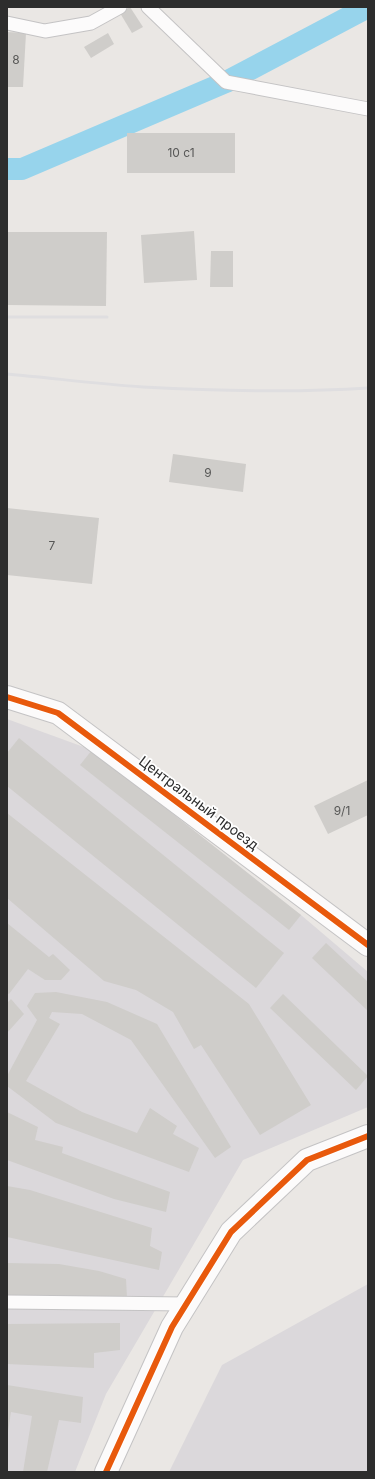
<svg xmlns="http://www.w3.org/2000/svg" width="375" height="1479" viewBox="0 0 375 1479" font-family="Inter,sans-serif">
<rect width="100%" height="100%" fill="#eae7e4"/>
<g fill="#dbd8db">
<polygon points="7,719 92,750 301,915 368,972 368,1107 243,1160 106,1394 75,1472 7,1472"/>
<polygon points="368,1284 368,1472 169,1472 222,1365"/>
</g>
<g fill="none" stroke-linecap="round" stroke-linejoin="round">
<polyline stroke="#97d4ec" stroke-width="22" points="7,169 22,169 226,82 368,7"/>
</g>
<g fill="#cfcdca">
<polygon points="130,7 143,27 132,33 120,13"/>
<polygon points="7,32 26,33 23,87 7,87"/>
<polygon points="108,33 114,44 91,58 84,47"/>
<rect x="127" y="133" width="108" height="40"/>
<polygon points="194,231 197,280 144,283 141,235"/>
<polygon points="7,232 107,232 106,306 7,305"/>
<polygon points="211,251 233,251 233,287 210,287"/>
<polygon points="173,454 246,464 243,492 169,482"/>
<polygon points="7,508 99,518 92,584 7,575"/>
<polygon points="19,738 284,953 256,988 7,786 7,753"/>
<polygon points="92,750 301,915 289,930 80,765"/>
<polygon points="368,780 368,815 328,834 314,806"/>
<polygon points="7,813 249,1004 311,1105 260,1135 201,1045 194,1049 173,1012 136,990 104,981 7,898"/>
<polygon points="7,923 49,957 53,954 70,970 61,980 45,980 28,969 9,994 7,993"/>
<polygon points="326,943 368,982 368,1011 312,958"/>
<polygon points="56,992 107,1002 157,1024 231,1147 215,1158 131,1040 82,1014 52,1012 49,1018 60,1024 26,1081 82,1112 137,1133 150,1108 177,1126 173,1134 199,1148 189,1172 56,1123 7,1086 7,1076 37,1020 27,1006 35,993"/>
<polygon points="283,994 368,1076 356,1090 270,1008"/>
<polygon points="11,999 24,1014 7,1033 7,1003"/>
<polygon points="7,1112 38,1127 35,1140 63,1147 62,1153 170,1192 166,1212 114,1199 7,1160"/>
<polygon points="7,1186 30,1190 152,1228 150,1246 162,1252 159,1270 7,1237"/>
<polygon points="7,1263 59,1264 99,1271 126,1279 127,1298 7,1295"/>
<polygon points="120,1323 120,1350 94,1353 94,1368 7,1364 7,1324"/>
<polygon points="7,1385 83,1397 81,1423 59,1420 47,1472 23,1472 32,1416 11,1412 7,1438"/>
</g>
<g fill="none" stroke-linecap="round" stroke-linejoin="round">
<defs>
<g id="service">
<polyline points="148,7 226,82 368,109"/>
<polyline points="7,23 45,31 91,23 120,7"/>
<polyline points="7,1302 186,1304"/>
</g>
<g id="minor">
<polyline points="7,697 58,713 368,945"/>
<polyline points="106,1472 172,1327 231,1232 307,1160 368,1136"/>
</g>
</defs>
<use href="#service" stroke="#c4c3c4" stroke-width="15"/>
<use href="#minor" stroke="#c4c3c4" stroke-width="24"/>
<use href="#service" stroke="#fcfbfb" stroke-width="13"/>
<use href="#minor" stroke="#fcfbfb" stroke-width="22"/>
<g stroke="#dfdee0" stroke-width="3">
<polyline points="7,317 107,317"/>
<path d="M7,374c45,4 91,10 136,13 75,4 150,6 225,1"/>
</g>
<defs>
<g id="cycleway">
<polyline points="7,697 58,713 368,945"/>
<polyline points="106,1472 172,1327 231,1232 307,1160 368,1136"/>
</g>
</defs>
<use href="#cycleway" stroke="#fff" stroke-width="8"/>
<use href="#cycleway" stroke="#e8590c" stroke-width="6"/>
</g>
<g text-anchor="middle" stroke-width="3.5" stroke-linejoin="round" paint-order="stroke">
<g font-size="12" fill="#575756">
<text x="16" y="64">8</text>
<text x="181" y="157">10 с1</text>
<text x="208" y="477">9</text>
<text x="52" y="550">7</text>
<text x="342" y="815">9/1</text>
</g>
<g font-size="14" fill="#2d2d2d" stroke="#fff">
<text transform="translate(199 803) rotate(37)" y="5">Центральный проезд</text>
</g>
</g>
<rect width="375" height="1479" fill="none" stroke="#2d2d2d" stroke-width="16"/>
</svg>
